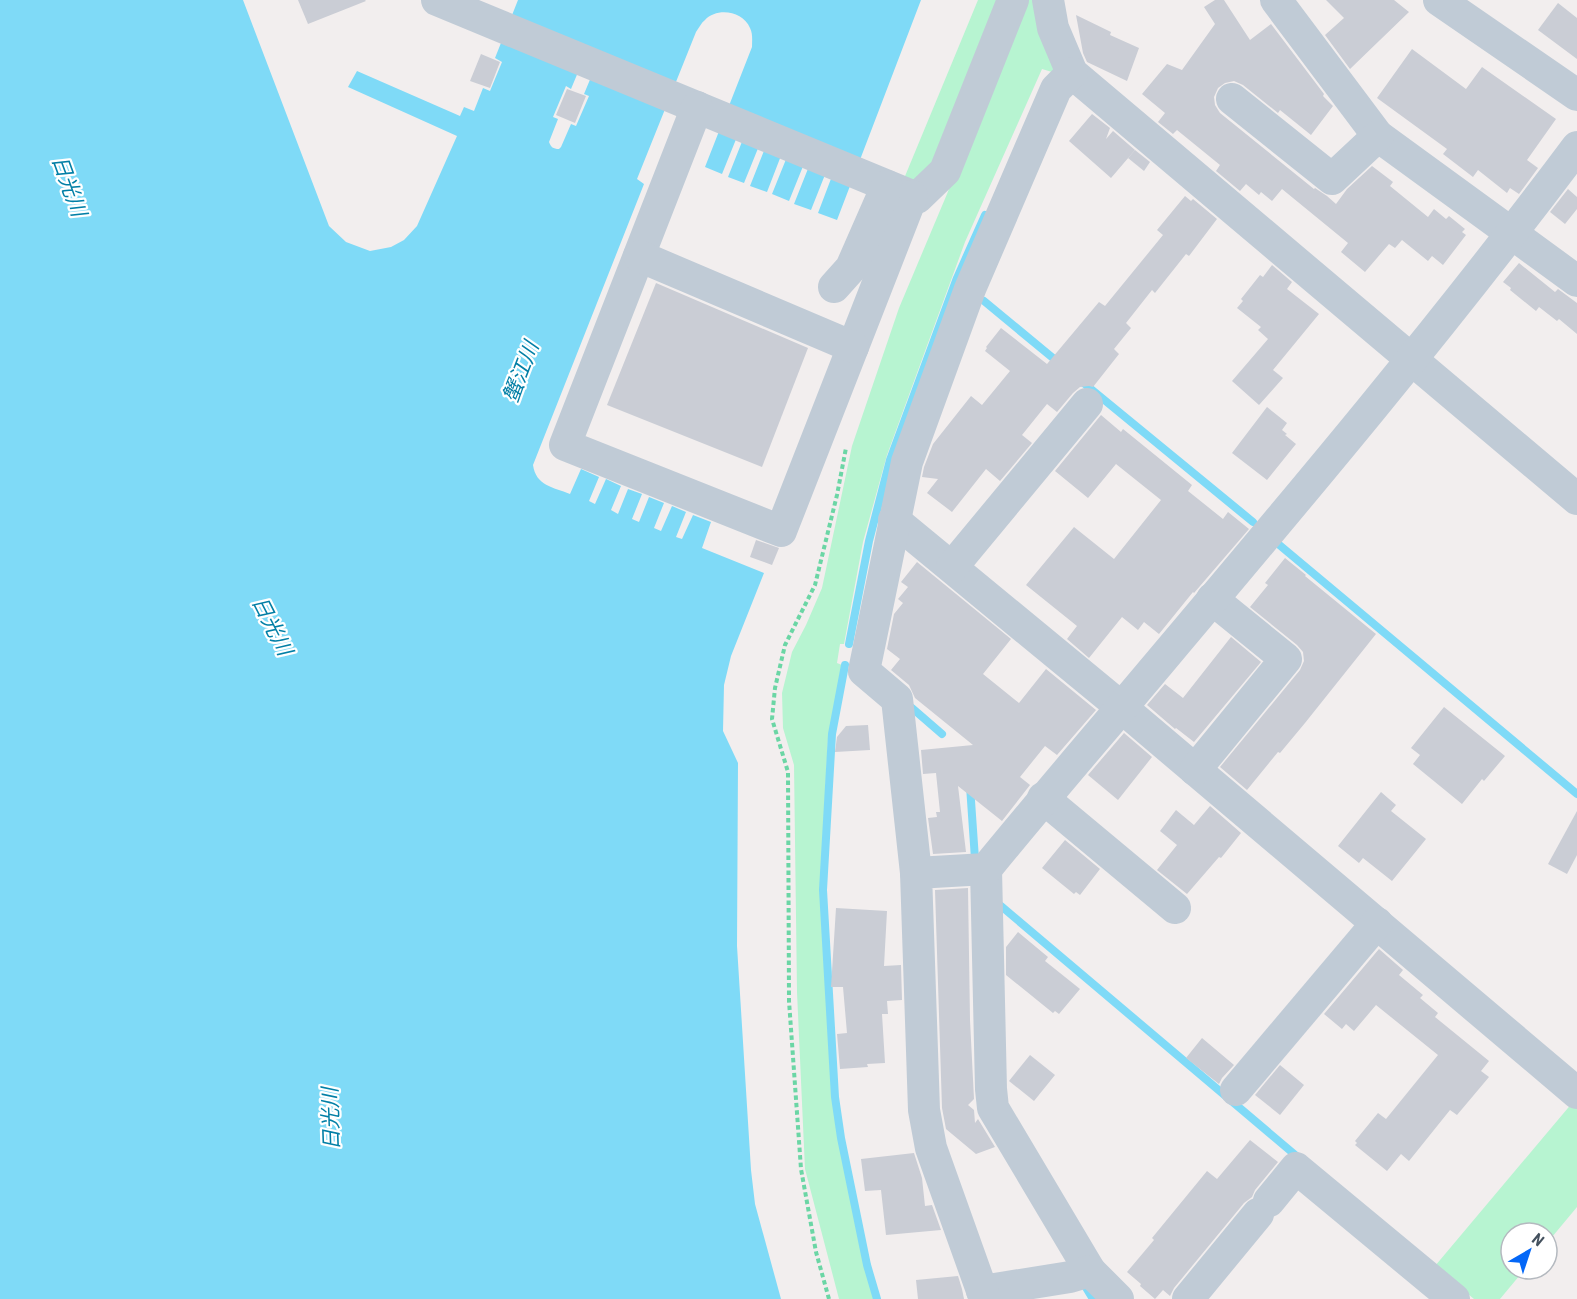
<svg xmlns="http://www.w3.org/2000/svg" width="1577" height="1299" viewBox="0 0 1577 1299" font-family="'Roboto Condensed','Noto Sans JP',sans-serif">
<rect width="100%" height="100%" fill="#f2eeee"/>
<g fill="#b7f4d1">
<polygon points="978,0 1001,0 946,143 916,186 903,181"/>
<polygon points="1023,0 1040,0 1056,66 1052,72 1042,69 965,242 887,455 863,542 844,644 840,644 837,663 842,665 828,739 820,894 832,1097 838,1139 864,1265 874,1299 839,1299 805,1169 797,992 794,765 783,728 782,693 792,652 806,625 822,588 852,446 899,308 947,194"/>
<polygon points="1573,1102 1577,1105 1577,1207 1547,1243 1547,1233 1511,1233 1511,1269 1525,1269 1500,1299 1474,1299 1435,1266"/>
</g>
<path fill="#7fdaf7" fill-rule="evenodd" d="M0,0h243l86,226 17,16 24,9 21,-4 13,-7 13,-14 40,-90 -109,-49 9,-16 103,45 4,-9 10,4 9,-23 7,3 12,-29 -7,-4 23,-58h403l-84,220 -19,-7 22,-58 -6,-3 -23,58 -17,-6 23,-58 -5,-2 -23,57 -17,-7 23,-57 -6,-2 -22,57 -17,-6 23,-58 -6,-2 -23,57 -16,-6 23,-58 -6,-2 -23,57 -17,-7 47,-120c0,-6 1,-13 -2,-19 -7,-17 -33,-21 -45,-8 -4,3 -6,8 -9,12l-59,147 7,5 -111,281c3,21 20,22 37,29l11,-25 18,8 -10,24 6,3 11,-25 15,7 -10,24 7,4 10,-25 14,5 -10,25 7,3 10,-25 15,6 -10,25 7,3 11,-25 14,6 -10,25 6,2 11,-24 18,7 -9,26 62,25 -33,83 -7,29 -1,46 15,32 -1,183 14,224 4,34 26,95h-781zM586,53l13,5 -15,36 5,2 -13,30 -5,-2 -10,23 -2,2c-6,0 -8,-2 -10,-7l9,-23 -5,-2 13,-31 5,3z"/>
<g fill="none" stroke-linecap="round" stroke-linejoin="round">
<g stroke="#7fdaf7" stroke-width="8">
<polyline points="984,301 1059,363"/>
<polyline points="1080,380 1253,522"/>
<polyline points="1277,543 1577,794"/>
<polyline points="849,644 869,541 890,460 957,278 985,215"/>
<polyline points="845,665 832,734 823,890 835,1097 841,1138 867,1265 877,1299"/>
<polyline points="912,708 942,734"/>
<polyline points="970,786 975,859"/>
<polyline points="1001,906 1300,1159"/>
<polyline points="1085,1286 1093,1299"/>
</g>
</g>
<g fill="#cacdd5">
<polygon points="298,0 365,0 366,1 308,24"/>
<polygon points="1215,0 1224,0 1250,40 1271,24 1324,94 1323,96 1333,106 1311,135 1280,110 1278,113 1243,85 1234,81 1225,83 1218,88 1214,97 1215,105 1220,113 1314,189 1315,188 1327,196 1336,204 1347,189 1372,166 1393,182 1390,186 1428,217 1434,209 1446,219 1449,216 1465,229 1462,232 1466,235 1443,265 1432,256 1428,261 1402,240 1395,248 1389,244 1365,272 1341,252 1348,243 1282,189 1272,201 1261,192 1259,195 1246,184 1240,191 1216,171 1220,165 1177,130 1173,134 1158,122 1165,113 1142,94 1167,64 1182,70 1215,24 1204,7"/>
<polygon points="1326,0 1394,0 1409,12 1350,69 1325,35 1344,18"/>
<polygon points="1558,3 1577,18 1577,59 1538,30"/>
<polygon points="1076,15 1111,32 1110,35 1139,48 1127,81 1087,62 1083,53"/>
<polygon points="1412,49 1466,89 1482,67 1556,119 1527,160 1538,168 1519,194 1510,188 1507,193 1478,170 1473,177 1443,154 1447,149 1377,98"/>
<polygon points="481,54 500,62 490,88 470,81"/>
<polygon points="567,89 586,96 575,123 556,115"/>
<polygon points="1092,114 1110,128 1106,139 1113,131 1135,150 1111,178 1069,141"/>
<polygon points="1135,150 1150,162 1144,171 1128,158"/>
<polygon points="1568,189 1577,197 1577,209 1565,224 1550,212"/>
<polygon points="1185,196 1191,201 1193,199 1217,219 1189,256 1186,254 1155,293 1152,290 1126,323 1131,328 1114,349 1119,354 1093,387 1089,386 1080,387 1073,393 1057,412 1047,404 1022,435 1032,443 1000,481 986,469 952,512 927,493 938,479 922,477 924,467 933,444 971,396 982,405 1010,371 985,351 987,348 986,347 1001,328 1047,364 1099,302 1105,306 1163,235 1157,230"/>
<polygon points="1519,263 1555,292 1558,289 1577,303 1577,334 1559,319 1557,321 1539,307 1536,311 1510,290 1511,288 1503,282"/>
<polygon points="1272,265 1292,282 1287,289 1319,314 1273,370 1283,378 1259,405 1232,381 1268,339 1258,330 1261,327 1237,308 1243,301 1241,299 1260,275 1263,277"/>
<polygon points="656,283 808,348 762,467 607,405"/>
<polygon points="1267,407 1287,423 1282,430 1287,434 1285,435 1296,444 1267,480 1232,453"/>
<polygon points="1101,415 1121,432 1123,429 1192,485 1188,491 1223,519 1228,512 1249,529 1194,593 1193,592 1159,634 1144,622 1138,630 1122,617 1089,658 1067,639 1077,626 1026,585 1074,527 1114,559 1161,500 1116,464 1088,498 1055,471"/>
<polygon points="756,540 779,548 772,565 750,557"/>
<polygon points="1285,558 1306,575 1305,576 1376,634 1305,723 1280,753 1278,752 1247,790 1220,767 1300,670 1304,661 1303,652 1297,645 1250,607 1268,585 1265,583"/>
<polygon points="917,562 1011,639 983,674 1019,703 1046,669 1096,710 1057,755 1045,746 1020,777 1030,785 1002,821 958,786 966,852 933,854 928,818 937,817 936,812 940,812 936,773 923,774 921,750 973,745 915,698 909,685 891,670 900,659 887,649 894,614 903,603 898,599 908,587 901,582"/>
<polygon points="1231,637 1261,662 1194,742 1176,728 1175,729 1147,705 1165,684 1183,698"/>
<polygon points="1444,707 1505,756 1484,781 1482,779 1462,804 1413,764 1420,755 1411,748"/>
<polygon points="868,725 870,750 835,752 837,737 846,726"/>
<polygon points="1124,733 1152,757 1118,800 1088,775"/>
<polygon points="1381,792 1396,805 1391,811 1426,839 1392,881 1363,858 1359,863 1338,846"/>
<polygon points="1210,806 1241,833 1221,858 1219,857 1187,894 1157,870 1177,845 1160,831 1176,810 1194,825"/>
<polygon points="1577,811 1577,855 1567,874 1548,864"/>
<polygon points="1065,840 1100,869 1080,895 1076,892 1074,894 1042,868"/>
<polygon points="968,888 970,1020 974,1099 968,1105 974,1110 975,1123 978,1119 995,1147 976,1154 946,1129 942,1108 935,890"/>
<polygon points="836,908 887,911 884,966 901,965 902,1000 887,1001 888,1014 882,1014 885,1063 867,1064 868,1067 840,1069 837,1034 847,1033 843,987 831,987"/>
<polygon points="1018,932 1048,957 1045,961 1080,989 1059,1014 1055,1011 1053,1013 1006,975 1006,947"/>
<polygon points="1379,949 1403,970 1399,975 1423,995 1420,998 1438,1013 1435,1017 1489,1061 1481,1071 1489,1077 1457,1115 1450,1110 1409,1161 1401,1154 1387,1171 1355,1145 1357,1143 1355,1141 1378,1113 1386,1119 1438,1055 1376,1005 1354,1031 1346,1024 1342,1029 1324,1014"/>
<polygon points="1202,1038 1234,1065 1222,1078 1219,1084 1186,1058"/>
<polygon points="1030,1055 1055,1075 1034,1101 1009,1081"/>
<polygon points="1280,1065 1304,1085 1280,1115 1255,1095"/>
<polygon points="1250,1140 1278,1162 1255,1190 1252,1197 1244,1203 1174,1288 1170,1296 1163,1290 1155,1299 1140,1286 1141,1284 1127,1272 1154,1240 1152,1238 1207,1171 1217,1179"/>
<polygon points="914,1153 922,1178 925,1206 932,1205 941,1230 886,1235 881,1190 865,1191 861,1159"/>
<polygon points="958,1276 962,1289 964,1299 918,1299 916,1280"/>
</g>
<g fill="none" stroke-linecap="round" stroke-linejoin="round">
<polyline stroke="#6bd6a5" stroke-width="4" stroke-dasharray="4.5 3" stroke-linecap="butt" points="829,1299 816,1252 801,1169 789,1001 788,772 772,719 775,688 785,645 815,585 837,495 846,448"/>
<g stroke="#c0cbd6" stroke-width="32">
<polyline points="437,0 917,198 945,171 1013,0"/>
<polyline points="1048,0 1053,28 1072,73 1577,499"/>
<polyline points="1276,0 1378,136 1577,281"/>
<polyline points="1439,0 1577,95"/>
<polyline points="1232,99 1332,179 1378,136"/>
<polyline points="697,107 565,445 781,531 912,196"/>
<polyline points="639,256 853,347"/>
<polyline points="834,287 851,268 887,186"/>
<polyline points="894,520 1121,707 1577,1093"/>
<polyline points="952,567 1087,404"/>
<polyline points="1195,770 1286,659 1212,599"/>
<polyline points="1043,798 1175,908"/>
<polyline points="986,869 991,1089 993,1108 1090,1271"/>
<polyline points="916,873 897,699 864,671 907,462 970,289 1056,89 1072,73"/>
<polyline points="1236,1090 1377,923"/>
<polyline points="1269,1201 1296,1168 1454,1299"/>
<polyline points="982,1291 1070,1277 1090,1271 1118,1299"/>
<path d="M985,1299l-54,-151 -7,-38 -8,-237 70,-4c45,-55 90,-108 136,-162 155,-184 311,-367 455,-560"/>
<polyline points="1188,1299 1258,1214"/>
</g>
</g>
<g text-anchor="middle" stroke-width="4.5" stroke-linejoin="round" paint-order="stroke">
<g font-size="21" font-style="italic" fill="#027fa6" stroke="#fff">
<text transform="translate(69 186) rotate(70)" y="7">日光川</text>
<text transform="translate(521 372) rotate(-69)" y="7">蟹江川</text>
<text transform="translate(272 626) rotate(63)" y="7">日光川</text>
<text transform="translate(331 1119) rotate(-92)" y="7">日光川</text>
</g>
</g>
<g transform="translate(1529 1251) rotate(39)"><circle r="28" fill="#ffffff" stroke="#b4b9bf" stroke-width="1.5"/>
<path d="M0-4.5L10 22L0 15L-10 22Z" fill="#0367f7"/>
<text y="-9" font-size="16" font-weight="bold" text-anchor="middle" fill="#44515e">N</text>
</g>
</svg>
